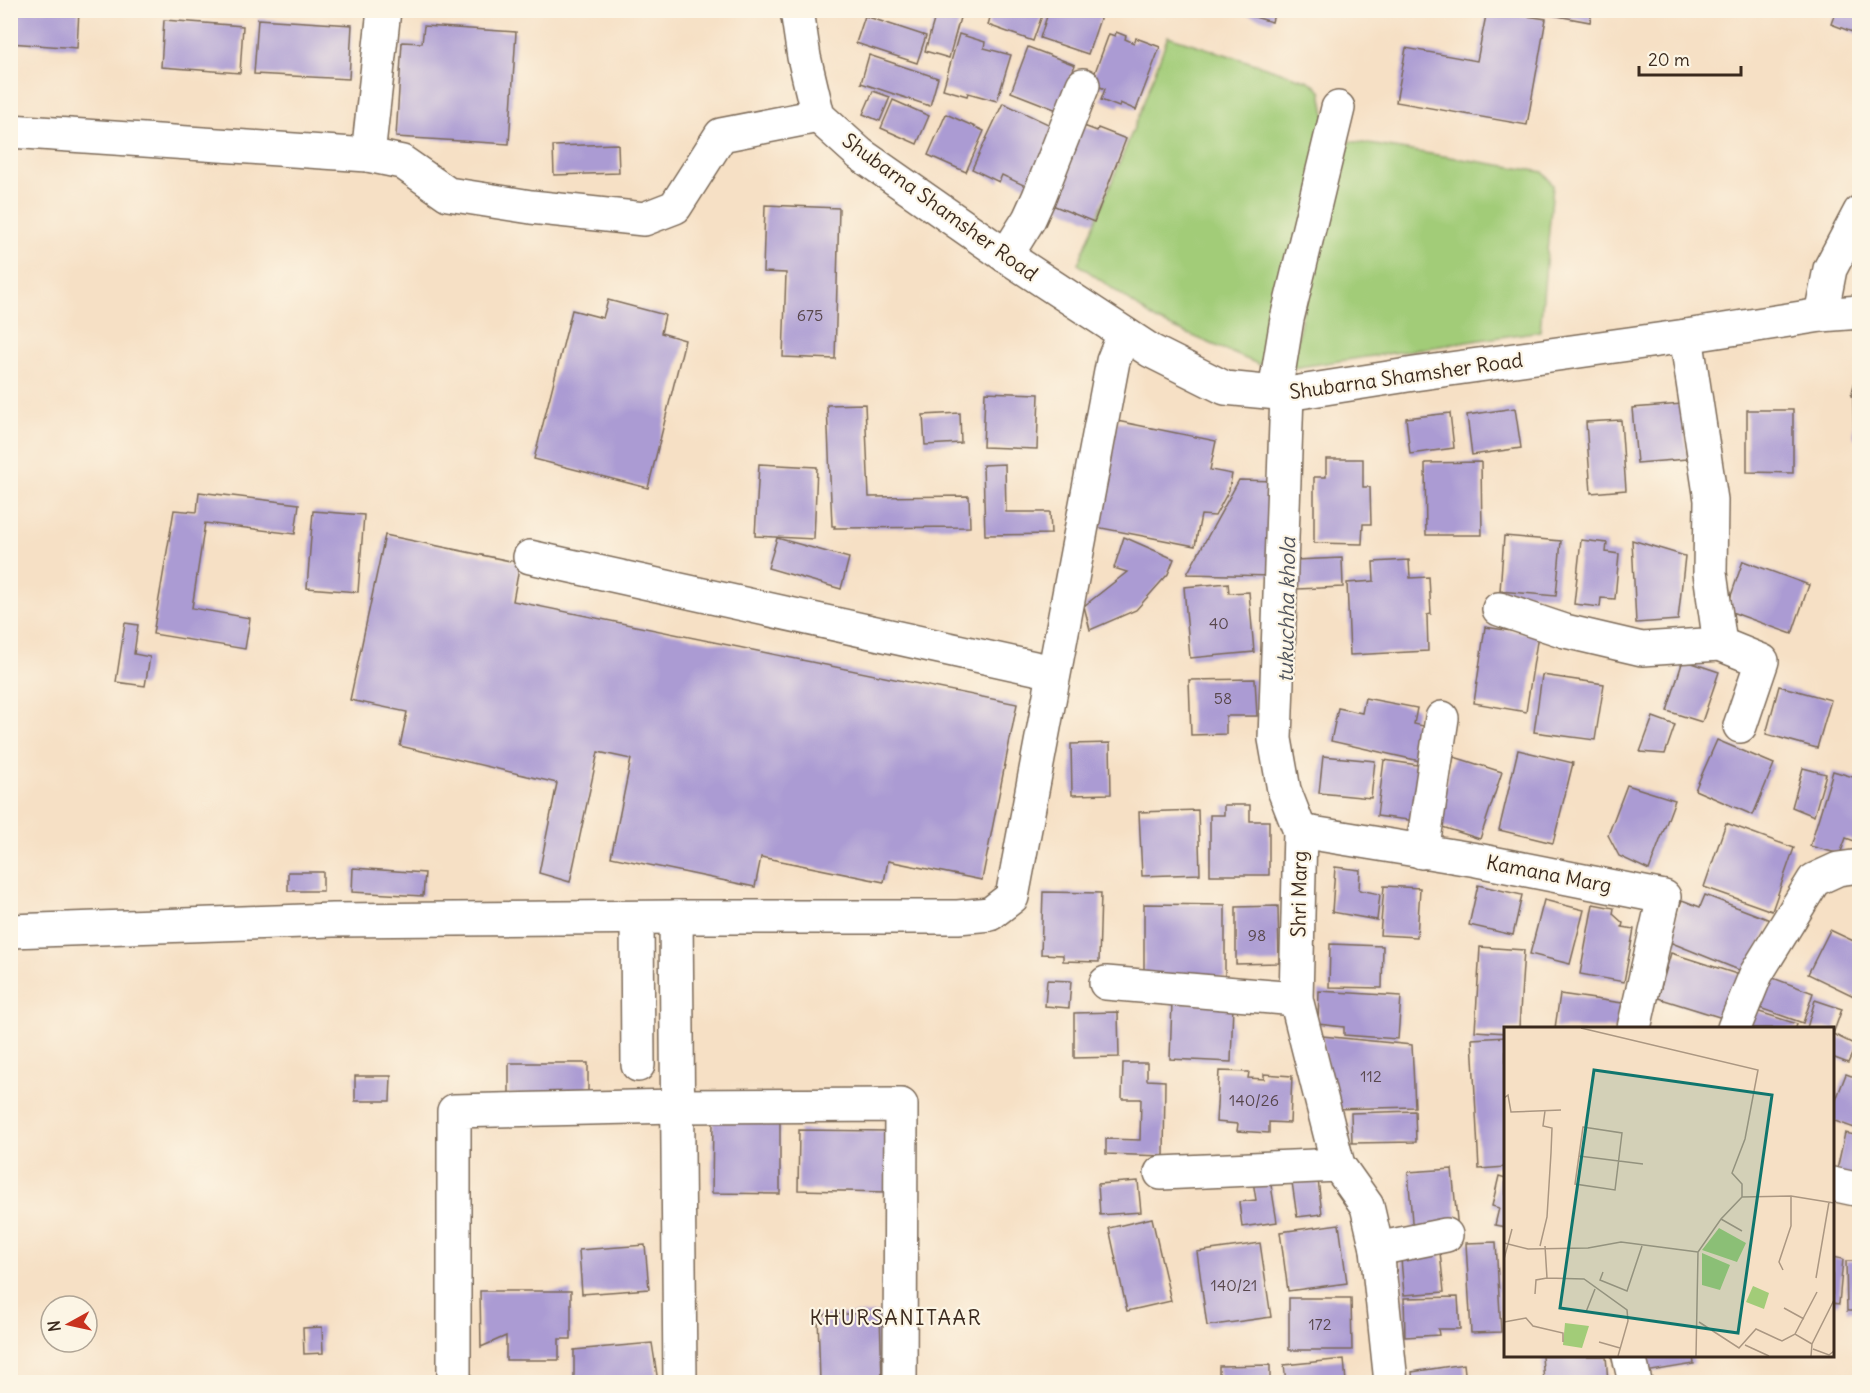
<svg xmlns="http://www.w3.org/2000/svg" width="1870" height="1393" viewBox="0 0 1870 1393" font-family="Delius,sans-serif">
<rect width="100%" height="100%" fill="#fcf5e5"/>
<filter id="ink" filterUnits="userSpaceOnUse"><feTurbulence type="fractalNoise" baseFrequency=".0167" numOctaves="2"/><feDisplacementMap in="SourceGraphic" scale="12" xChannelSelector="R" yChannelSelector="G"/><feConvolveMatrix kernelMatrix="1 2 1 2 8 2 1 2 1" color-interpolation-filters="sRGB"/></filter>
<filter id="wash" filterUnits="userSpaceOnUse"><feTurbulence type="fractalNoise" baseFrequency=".008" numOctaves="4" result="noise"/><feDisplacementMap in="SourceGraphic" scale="24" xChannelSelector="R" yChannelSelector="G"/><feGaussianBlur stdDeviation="1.35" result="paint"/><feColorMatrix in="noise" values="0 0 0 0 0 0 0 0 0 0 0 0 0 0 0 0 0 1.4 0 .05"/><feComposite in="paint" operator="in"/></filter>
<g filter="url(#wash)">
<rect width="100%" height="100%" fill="#f6e0c5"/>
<g fill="#a2cc78" stroke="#6e7b4b" stroke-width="1.5">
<polygon points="1168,36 1309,81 1321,91 1327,126 1269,365 1260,365 1158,321 1078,264 1140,113"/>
<polygon points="1350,141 1543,172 1553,185 1540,331 1292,368 1313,257"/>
</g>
<g id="blocks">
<g fill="#ab9bd3">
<polygon points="10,10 79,10 77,48 10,43"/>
<polygon points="937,10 948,10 961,14 949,58 925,51"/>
<polygon points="992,10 1044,10 1033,41 988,25"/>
<polygon points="1049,10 1103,10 1088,54 1040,38"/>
<polygon points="1231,10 1275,10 1272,22"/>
<polygon points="1487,10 1546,19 1527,125 1396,102 1406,48 1477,61"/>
<polygon points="1525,10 1592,10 1590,22"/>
<polygon points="1836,10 1860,10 1860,35 1831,24"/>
<polygon points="865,16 926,36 917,63 856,43"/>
<polygon points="258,19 352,25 349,79 254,74"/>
<polygon points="164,20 243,26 240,73 161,67"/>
<polygon points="424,26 516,32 509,144 396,137 402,42 422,43"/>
<polygon points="1116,32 1126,36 1125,39 1134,43 1136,38 1160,47 1136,110 1120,103 1119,107 1101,100 1105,89 1091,83 1109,34 1115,36"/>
<polygon points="959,34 985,42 984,48 1011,55 997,101 968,93 967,96 943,89"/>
<polygon points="1028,47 1075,65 1057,110 1011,92"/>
<polygon points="869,55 938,78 930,106 861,83"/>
<polygon points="873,91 890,97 880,121 863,114"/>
<polygon points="893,100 929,116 917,144 881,128"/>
<polygon points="1003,103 1061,130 1034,190 1002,175 999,182 972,169"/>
<polygon points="946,114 984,131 966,172 928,155"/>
<polygon points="1076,123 1097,131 1098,128 1126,139 1094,222 1045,202"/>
<polygon points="618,144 619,173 554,175 553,146"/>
<polygon points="765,205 839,208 835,359 783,357 786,273 763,272"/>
<polygon points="608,300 665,315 661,333 685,340 648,488 534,459 572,310 603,318"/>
<polygon points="1859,366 1860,366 1860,398 1851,396"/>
<polygon points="985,392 1039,394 1037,449 983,447"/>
<polygon points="1853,399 1860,400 1860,439 1854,438"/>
<polygon points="865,404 869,497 969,496 970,527 834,528 835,526 832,526 827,405"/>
<polygon points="1682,404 1687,459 1637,463 1632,408"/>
<polygon points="1515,408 1521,448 1472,455 1467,415"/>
<polygon points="1747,410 1793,410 1793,473 1747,472"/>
<polygon points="960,413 961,443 925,445 923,415"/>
<polygon points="1450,413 1454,448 1410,454 1406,418"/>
<polygon points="1621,420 1626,490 1591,493 1586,422"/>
<polygon points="1117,421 1216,441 1210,470 1232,474 1229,490 1215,516 1201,515 1195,546 1096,527"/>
<polygon points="1326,459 1363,459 1363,487 1370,487 1371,524 1363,524 1362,544 1314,543 1314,477 1326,477"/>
<polygon points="1481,462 1482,535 1426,535 1425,463"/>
<polygon points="759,464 817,467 814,539 755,536"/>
<polygon points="1005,464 1006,512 1050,512 1051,534 985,535 983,465"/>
<polygon points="1239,480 1275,481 1272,576 1187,574"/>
<polygon points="199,492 299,504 295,534 205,523 192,608 250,618 245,649 153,634 174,510 197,512"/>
<polygon points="313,511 364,515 358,592 307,588"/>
<polygon points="385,535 520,563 513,601 1017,704 982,880 888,861 884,882 761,857 755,887 611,857 631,759 598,752 570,882 539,873 557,783 400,746 407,712 350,700"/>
<polygon points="1504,536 1561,541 1556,596 1500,591"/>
<polygon points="1124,537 1174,559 1168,574 1136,610 1090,630 1084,606 1127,572 1114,568"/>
<polygon points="777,538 849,558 841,589 768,568"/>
<polygon points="1581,540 1607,543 1606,552 1619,554 1615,599 1601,598 1600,607 1574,604"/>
<polygon points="1632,540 1685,556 1678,620 1636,623"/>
<polygon points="1342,558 1343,587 1297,589 1295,560"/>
<polygon points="1409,560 1410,578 1429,577 1431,614 1427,615 1428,651 1350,655 1347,583 1374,581 1373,562"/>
<polygon points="1743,561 1809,585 1792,634 1726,610"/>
<polygon points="1228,583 1229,593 1249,592 1254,652 1190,658 1184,587"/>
<polygon points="125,623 138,625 134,654 150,657 145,686 116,682"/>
<polygon points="1485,627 1538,635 1526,712 1474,703"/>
<polygon points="1683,660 1719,672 1702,722 1667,711"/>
<polygon points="1542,675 1604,684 1595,740 1534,732"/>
<polygon points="1255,679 1257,716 1226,716 1226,734 1191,735 1189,680"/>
<polygon points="1779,686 1831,700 1817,748 1766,734"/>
<polygon points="1365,698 1417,708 1414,724 1428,727 1420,761 1331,741 1338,708 1362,713"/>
<polygon points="1653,717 1675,725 1665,754 1640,752"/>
<polygon points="1717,740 1774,764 1753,815 1695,790"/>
<polygon points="1110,743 1111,794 1072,795 1071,744"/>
<polygon points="1518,750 1573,763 1553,843 1499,830"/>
<polygon points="1323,756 1375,761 1371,798 1319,793"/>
<polygon points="1454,757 1502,772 1480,839 1433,824"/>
<polygon points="1384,760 1424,766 1416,821 1377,816"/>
<polygon points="1803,768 1826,774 1814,816 1792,807"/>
<polygon points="1833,771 1860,779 1860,843 1846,838 1840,854 1810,846"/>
<polygon points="1627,785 1675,800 1649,870 1619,856 1608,835"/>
<polygon points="1224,805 1250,805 1250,821 1269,821 1269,875 1210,875 1210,815 1224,815"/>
<polygon points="1198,810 1200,874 1142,876 1139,812"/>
<polygon points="1726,823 1794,848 1772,911 1704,887"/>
<polygon points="1335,867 1360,870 1359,890 1380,894 1377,920 1332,912"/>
<polygon points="353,868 425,873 423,896 352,892"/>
<rect x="288" y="872" width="35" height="19"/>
<polygon points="1478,885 1522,895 1513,935 1469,925"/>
<polygon points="1384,886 1420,888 1417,937 1380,935"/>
<polygon points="1043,892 1101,893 1099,962 1063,961 1063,955 1041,954"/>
<polygon points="1705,895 1770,920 1749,974 1667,941 1682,900 1700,907"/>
<polygon points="1544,900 1584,910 1570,964 1530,954"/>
<polygon points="1144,904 1225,905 1225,977 1144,977"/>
<polygon points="1593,904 1614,908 1613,914 1623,923 1622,927 1634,929 1624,982 1580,974"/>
<polygon points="1278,906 1279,963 1236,964 1236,907"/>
<polygon points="1830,930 1860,944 1860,999 1808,974"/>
<polygon points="1330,944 1383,946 1382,988 1329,987"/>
<polygon points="1480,947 1524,950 1519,1028 1506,1028 1506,1033 1475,1031"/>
<polygon points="1671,953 1743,976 1729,1020 1658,998"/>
<polygon points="1765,975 1813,993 1803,1023 1754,1006"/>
<polygon points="1047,980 1071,981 1069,1008 1045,1006"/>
<polygon points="1319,991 1401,996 1398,1039 1344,1035 1344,1027 1318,1024"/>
<polygon points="1560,994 1622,1003 1619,1028 1555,1028"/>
<polygon points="1815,1000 1842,1009 1833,1034 1856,1045 1848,1063 1832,1057 1832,1028 1807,1028"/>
<polygon points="1172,1002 1233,1004 1231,1062 1170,1059"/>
<polygon points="1753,1010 1797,1024 1796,1028 1747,1028"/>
<polygon points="1118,1012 1119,1057 1074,1058 1074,1013"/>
<polygon points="1322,1036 1412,1045 1415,1107 1332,1109"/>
<polygon points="1506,1037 1506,1167 1479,1169 1472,1039"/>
<rect x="509" y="1063" width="79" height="31"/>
<polygon points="1123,1063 1147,1063 1147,1080 1165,1081 1164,1156 1106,1154 1106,1139 1140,1140 1141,1099 1122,1099"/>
<polygon points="1219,1071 1249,1072 1248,1078 1264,1079 1264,1074 1292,1076 1290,1123 1269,1122 1269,1133 1237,1131 1238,1124 1216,1122"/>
<polygon points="1846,1074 1860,1079 1860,1130 1832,1120 1832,1110"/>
<polygon points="355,1076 391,1076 390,1101 355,1101"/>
<polygon points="1415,1111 1416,1142 1352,1143 1351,1113"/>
<polygon points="713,1118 780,1119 780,1194 712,1193"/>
<polygon points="799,1130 888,1131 887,1192 798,1190"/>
<polygon points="1845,1133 1860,1136 1860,1184 1835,1179"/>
<polygon points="1452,1169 1458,1230 1413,1234 1408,1172"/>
<polygon points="1499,1176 1506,1178 1506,1227 1495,1225 1499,1208 1492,1206"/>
<polygon points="1270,1179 1277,1222 1242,1227 1239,1202 1256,1200 1253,1181"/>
<polygon points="1318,1179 1322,1214 1297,1217 1292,1182"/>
<polygon points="1138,1181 1141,1212 1100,1215 1098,1184"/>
<polygon points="1152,1218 1171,1301 1127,1311 1109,1228"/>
<polygon points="1339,1224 1347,1283 1288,1291 1280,1232"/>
<polygon points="1439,1242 1444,1292 1404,1295 1400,1246"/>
<polygon points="1496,1242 1501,1332 1471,1333 1466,1243"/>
<polygon points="1260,1243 1271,1317 1207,1326 1197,1252"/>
<polygon points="645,1245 649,1289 582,1294 579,1250"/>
<polygon points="1832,1257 1843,1259 1839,1304 1832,1303"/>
<polygon points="1846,1261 1860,1261 1860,1311 1847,1311"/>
<polygon points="480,1291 571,1291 571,1339 559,1339 559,1360 506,1360 506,1336 481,1347"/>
<polygon points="1458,1297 1460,1329 1438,1329 1439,1335 1405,1337 1404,1298"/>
<polygon points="1289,1298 1351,1298 1352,1350 1289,1350"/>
<polygon points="880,1313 882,1382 820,1382 818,1315"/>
<polygon points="322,1327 323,1353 304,1354 303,1328"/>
<polygon points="652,1343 658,1382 574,1382 574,1350"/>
<polygon points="1542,1356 1606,1356 1608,1382 1544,1382"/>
<polygon points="1643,1356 1693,1356 1694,1364 1646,1372"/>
<polygon points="1344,1359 1346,1382 1286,1382 1284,1365"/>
<polygon points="1464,1364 1466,1382 1413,1382 1412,1372"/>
<polygon points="1270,1365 1270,1382 1219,1382 1219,1366"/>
</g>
</g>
</g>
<g filter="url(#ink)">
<use href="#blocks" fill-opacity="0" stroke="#7c6a58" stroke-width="1.5"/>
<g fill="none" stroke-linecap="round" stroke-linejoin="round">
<defs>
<g id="minor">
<polyline points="10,131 368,155 402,162 448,194 531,207 644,219 675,207 721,135 818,116"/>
<polyline points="368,155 384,10"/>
<polyline points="1006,256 1029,219 1039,197 1083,85"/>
<polyline points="1821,315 1830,269 1860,212"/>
<polyline points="1275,392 1287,319 1338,108"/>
<polyline points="1287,394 1275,739 1284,790 1300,831 1296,999 1338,1165 1367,1206 1377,1249 1391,1382"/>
<polyline points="530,557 1053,672"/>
<polyline points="1499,609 1565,631 1642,649 1720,644 1710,573 1711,500 1686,336"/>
<polyline points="1720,644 1762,661 1740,726"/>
<polyline points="1300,831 1477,860 1664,897 1634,1028"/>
<polyline points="1422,852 1442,718"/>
<polyline points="676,917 680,1382"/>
<polyline points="637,918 638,1065"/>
<polyline points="10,931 333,920 676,917 958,917 990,914 1012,897 1113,361 1124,334"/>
<polyline points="1106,983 1296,999"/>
<polyline points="1734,1028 1756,974 1814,880 1838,869 1860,866"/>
<polyline points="1161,1173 1338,1165"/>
<polyline points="1832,1184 1860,1190"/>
<polyline points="1377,1249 1446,1235"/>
<polyline points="1629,1356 1635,1382"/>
<polyline points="454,1382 454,1111 677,1106 901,1105 900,1382"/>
</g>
<polyline id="major" points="797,10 804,57 818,116 860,154 1006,256 1151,351 1225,388 1287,394 1414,374 1686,336 1821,315 1860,312"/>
</defs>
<use href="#minor" stroke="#7c6a58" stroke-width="36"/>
<use href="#major" stroke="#7c6a58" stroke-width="36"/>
<use href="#minor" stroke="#fff" stroke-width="33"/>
<use href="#major" stroke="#fff" stroke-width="33"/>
</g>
</g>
<g text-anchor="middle" stroke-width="4.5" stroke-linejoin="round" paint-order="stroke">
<g font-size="16" fill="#57464b">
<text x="810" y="321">675</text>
<text x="1219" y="629">40</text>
<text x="1223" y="704">58</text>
<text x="1257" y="941">98</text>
<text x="1371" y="1082">112</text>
<text x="1254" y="1106">140/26</text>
<text x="1234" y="1291">140/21</text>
<text x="1320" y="1330">172</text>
</g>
<g font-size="20" fill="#3b2a1e" stroke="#fcf5e5">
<text transform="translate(940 207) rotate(36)" y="7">Shubarna Shamsher Road</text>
<text transform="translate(1406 376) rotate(-8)" y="7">Shubarna Shamsher Road</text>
<text transform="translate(1549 874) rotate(11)" y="7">Kamana Marg</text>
<text transform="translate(1299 894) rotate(-89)" y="7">Shri Marg</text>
</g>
<g font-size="21" font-style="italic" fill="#51545d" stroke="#fcf5e5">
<text transform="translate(1287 610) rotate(-89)" y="7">tukuchha khola</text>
</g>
<g font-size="21" letter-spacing="1.5" fill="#3b2a1e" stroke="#fcf5e5">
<text x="896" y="1325">KHURSANITAAR</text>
</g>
</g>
<g transform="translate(1504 1027)">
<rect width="330" height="330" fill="#f6e0c5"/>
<path d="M215,201l27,15 -9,19 -35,-12zM198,226l28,12 -10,25 -18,-5zM249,259l16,7 -5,16 -18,-7zM61,296l24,3 -7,22 -19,-3z" fill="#a2cc78"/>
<path fill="none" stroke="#ab9782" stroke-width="1.5" d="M77,1l177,42 -13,69 -13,34 10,11v13M0,71l4,-3 3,17 50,-2M79,100l39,6 -7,57 -40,-6zM75,129l64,8M217,192l21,12M0,216l24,6 60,-1 33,-6 77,10M36,219l7,-29 4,-64 1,-25 -9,-2 2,-15M41,219l2,32 37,1 43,31 1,11 -10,35M0,232l8,-30M279,243l-4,-8 12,-36v-30M99,245l-3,8 27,11 15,-45M312,251l13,-76M31,267l1,-14 11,-2M280,281l20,11M82,285l9,-23M0,295l22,-4 7,8 30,7v9M195,295l40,26 17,-19 26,12 13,-7 17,10M291,307l22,-42M95,315l21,6M241,318l24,11M309,322l16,6 5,-4M192,329l2,-104 23,-33 21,-22 49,-1 43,7M307,329l1,-12 22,-44"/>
<path fill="#0f766e" fill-opacity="0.15" stroke="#0f766e" stroke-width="3" d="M90,43l178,25 -34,238 -178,-25z"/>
<rect width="330" height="330" fill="none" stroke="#3b2a1e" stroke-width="3"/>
</g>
<rect width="1870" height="1393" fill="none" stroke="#fcf5e5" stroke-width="36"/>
<g transform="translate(69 1324) rotate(262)"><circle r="28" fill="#fcf5e5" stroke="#afa495" stroke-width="1.5"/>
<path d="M0-4.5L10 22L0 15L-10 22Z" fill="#c8321e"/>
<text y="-9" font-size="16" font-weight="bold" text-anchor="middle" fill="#3b2a1e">N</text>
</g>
<path d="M1639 66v9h102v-9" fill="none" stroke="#3b2a1e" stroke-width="3"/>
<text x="1648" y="66" font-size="18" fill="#3b2a1e" stroke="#fcf5e5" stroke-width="4.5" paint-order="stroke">20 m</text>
</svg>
